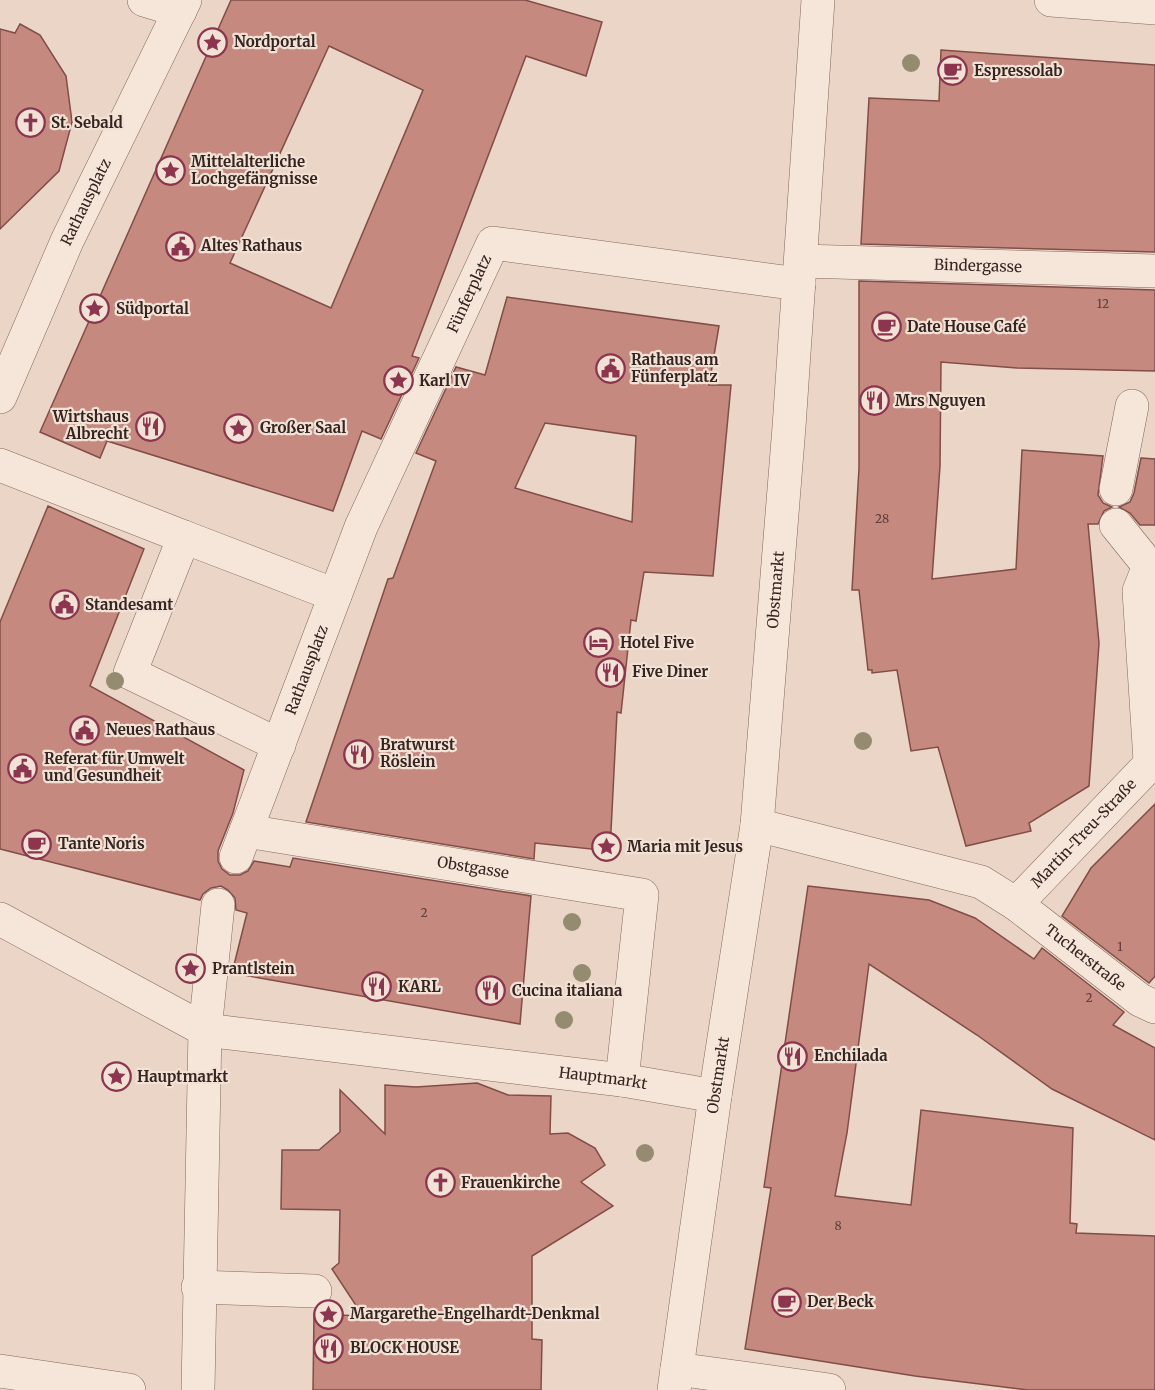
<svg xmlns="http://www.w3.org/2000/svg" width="1155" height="1390" viewBox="0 0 1155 1390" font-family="Merriweather,serif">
<rect width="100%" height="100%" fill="#ead5c7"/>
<g fill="#c58980" stroke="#814d46" stroke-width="1.5" fill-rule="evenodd">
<path d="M231,0h294l77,22 -16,54 -60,-20 -114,300 7,2 -38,81 -19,-8 -29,80 -226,-70 -7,17 -60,-26zM329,46l94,44 -92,218 -101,-45z"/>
<polygon points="20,24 40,35 66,76 72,122 59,171 0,229 0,29 15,33"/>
<polygon points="941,50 1155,65 1155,252 861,244 869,98 939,101"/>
<polygon points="859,281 1155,290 1155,371 1017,368 941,362 940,466 932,579 1016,569 1022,450 1103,456 1098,495 1103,503 1112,507 1104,511 1098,524 1088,524 1099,643 1089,786 1029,823 1031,831 966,846 938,747 911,751 897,670 872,673 872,670 868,670 859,590 852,590 859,468"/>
<path d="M507,297l212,29 -10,59h22l-18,191 -69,-4 -8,49 -5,-1 -10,93 -4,-1 -7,139 -75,-8 -1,16 -228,-37 82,-243 5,-1 43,-117 -20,-8 40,-86 29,8zM545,423l91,13 -4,86 -117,-34z"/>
<polygon points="1141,458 1155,459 1155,525 1140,525 1130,513 1119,507 1130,502 1134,493"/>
<polygon points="48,506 144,549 90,686 244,770 233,813 218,851 218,861 222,869 230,875 240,875 248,871 254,861 290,867 293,858 531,896 520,1024 232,973 247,913 236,910 235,898 228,890 221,886 211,888 203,894 200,900 0,849 0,622"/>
<polygon points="1155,804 1155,976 1149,983 1062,916 1091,868"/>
<polygon points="808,886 929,900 975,918 1034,959 1042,948 1124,1012 1113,1025 1155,1048 1155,1140 1052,1089 977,1035 869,964 847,1133 835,1196 911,1205 921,1110 1073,1128 1070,1223 1077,1224 1076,1233 1155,1236 1155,1390 1028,1390 915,1376 745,1349 771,1188 764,1187"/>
<polygon points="477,1083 508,1095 551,1096 550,1134 568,1133 595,1148 605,1165 581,1182 613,1206 532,1256 532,1339 542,1340 541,1390 313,1390 314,1314 363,1316 332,1269 339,1263 340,1210 281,1209 282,1150 319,1150 340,1132 340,1090 385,1134 385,1085 416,1087"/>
</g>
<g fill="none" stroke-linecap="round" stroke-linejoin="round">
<defs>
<g id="minor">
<polyline points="144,0 180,11"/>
<polyline points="1051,0 1155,8"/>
<path id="s1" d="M801,261l354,10"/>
<path id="s2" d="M0,397l67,-156 118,-241"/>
<polyline points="0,465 184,537 130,673 279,745"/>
<polyline points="1116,489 1132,406"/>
<polyline points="1116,525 1149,566"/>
<polyline points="184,537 335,595"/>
<polyline points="1149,566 1139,591 1150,761"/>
<path id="s3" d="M757,825l224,57 35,22 124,96 15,7"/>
<path id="s4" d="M246,831l396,64 -20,185"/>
<path id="s5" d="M236,857l125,-330 132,-284 306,41"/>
<path id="s6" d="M1016,904l139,-145"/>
<path id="s7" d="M0,919l205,111 417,50 93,16"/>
<polyline points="198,1287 315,1291"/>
<polyline points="677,1369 829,1390"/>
<polyline points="0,1371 129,1390"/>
<polyline points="198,1390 205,1030 218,905"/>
<path id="s8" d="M674,1390l41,-294 42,-271 32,-398 29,-427"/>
</g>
</defs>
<use href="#minor" stroke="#84675e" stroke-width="34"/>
<use href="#minor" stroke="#f6e5d9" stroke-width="33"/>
</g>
<g fill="#958b70">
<circle cx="911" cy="63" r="9"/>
<circle cx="115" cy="681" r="9"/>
<circle cx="863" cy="741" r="9"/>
<circle cx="572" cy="922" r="9"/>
<circle cx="582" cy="973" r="9"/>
<circle cx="564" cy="1020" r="9"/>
<circle cx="645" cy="1153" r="9"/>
</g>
<defs>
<symbol id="sight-ring" viewBox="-11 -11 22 22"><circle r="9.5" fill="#f2e2d6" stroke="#8d344e" stroke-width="1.5"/><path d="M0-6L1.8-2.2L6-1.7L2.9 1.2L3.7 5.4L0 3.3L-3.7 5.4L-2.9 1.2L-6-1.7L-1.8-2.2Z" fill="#8d344e"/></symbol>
<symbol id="cafe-ring" viewBox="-11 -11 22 22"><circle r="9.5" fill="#f2e2d6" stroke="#8d344e" stroke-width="1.5"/><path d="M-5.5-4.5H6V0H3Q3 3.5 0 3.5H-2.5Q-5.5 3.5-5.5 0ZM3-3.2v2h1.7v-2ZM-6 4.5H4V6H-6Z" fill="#8d344e"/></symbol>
<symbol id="church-ring" viewBox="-11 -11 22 22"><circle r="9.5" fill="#f2e2d6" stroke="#8d344e" stroke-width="1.5"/><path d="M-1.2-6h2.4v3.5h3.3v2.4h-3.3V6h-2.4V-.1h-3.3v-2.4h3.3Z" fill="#8d344e"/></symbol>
<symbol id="civic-ring" viewBox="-11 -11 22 22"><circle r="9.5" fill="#f2e2d6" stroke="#8d344e" stroke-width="1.5"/><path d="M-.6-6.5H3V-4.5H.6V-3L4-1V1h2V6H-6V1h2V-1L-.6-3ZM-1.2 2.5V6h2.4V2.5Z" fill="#8d344e"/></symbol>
<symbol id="restaurant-ring" viewBox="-11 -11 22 22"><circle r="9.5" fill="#f2e2d6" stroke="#8d344e" stroke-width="1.5"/><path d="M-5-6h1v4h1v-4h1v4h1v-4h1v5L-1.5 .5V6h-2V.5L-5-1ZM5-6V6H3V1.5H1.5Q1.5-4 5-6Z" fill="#8d344e"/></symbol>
<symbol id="hotel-ring" viewBox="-11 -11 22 22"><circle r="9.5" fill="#f2e2d6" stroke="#8d344e" stroke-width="1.5"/><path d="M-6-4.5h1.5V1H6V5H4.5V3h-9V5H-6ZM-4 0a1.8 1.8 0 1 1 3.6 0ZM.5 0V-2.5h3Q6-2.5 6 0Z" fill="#8d344e"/></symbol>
</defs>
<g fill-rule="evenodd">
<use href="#sight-ring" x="196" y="26" width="33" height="33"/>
<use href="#cafe-ring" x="936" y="54" width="33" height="33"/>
<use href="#church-ring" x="14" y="106" width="33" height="33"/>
<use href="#sight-ring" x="154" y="154" width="33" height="33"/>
<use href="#civic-ring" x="164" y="230" width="33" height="33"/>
<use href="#sight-ring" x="78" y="292" width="33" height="33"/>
<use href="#cafe-ring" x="870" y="310" width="33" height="33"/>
<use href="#civic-ring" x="594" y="352" width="33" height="33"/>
<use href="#sight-ring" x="382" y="364" width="33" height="33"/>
<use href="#restaurant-ring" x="858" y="384" width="33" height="33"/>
<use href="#restaurant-ring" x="134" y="410" width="33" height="33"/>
<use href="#sight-ring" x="222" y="412" width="33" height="33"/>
<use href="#civic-ring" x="48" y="588" width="33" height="33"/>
<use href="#hotel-ring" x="582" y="626" width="33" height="33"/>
<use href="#restaurant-ring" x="594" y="656" width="33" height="33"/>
<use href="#civic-ring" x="68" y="714" width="33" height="33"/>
<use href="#restaurant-ring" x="342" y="738" width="33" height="33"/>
<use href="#civic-ring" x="6" y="752" width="33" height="33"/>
<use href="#cafe-ring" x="20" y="828" width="33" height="33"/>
<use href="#sight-ring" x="590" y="830" width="33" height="33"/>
<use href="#sight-ring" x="174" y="952" width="33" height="33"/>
<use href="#restaurant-ring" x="360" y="970" width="33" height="33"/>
<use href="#restaurant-ring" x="474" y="974" width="33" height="33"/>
<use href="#restaurant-ring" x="776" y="1040" width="33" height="33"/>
<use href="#sight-ring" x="100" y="1060" width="33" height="33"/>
<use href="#church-ring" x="424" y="1166" width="33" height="33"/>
<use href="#cafe-ring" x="770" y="1286" width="33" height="33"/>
<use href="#sight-ring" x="312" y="1298" width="33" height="33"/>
<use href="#restaurant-ring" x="312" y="1332" width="33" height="33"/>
</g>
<g text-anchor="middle" stroke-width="4.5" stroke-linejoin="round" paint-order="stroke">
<g font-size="12" fill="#5a3d38">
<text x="1103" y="308">12</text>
<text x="882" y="523">28</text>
<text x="424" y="917">2</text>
<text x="1120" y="951">1</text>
<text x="1089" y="1002">2</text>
<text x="838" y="1230">8</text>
</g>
<g font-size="15" font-weight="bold" fill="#362420" stroke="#f2e2d6" text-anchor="start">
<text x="234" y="47">Nordportal</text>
<text x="974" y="76">Espressolab</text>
<text x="51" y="128">St. Sebald</text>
<text x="191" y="167">Mittelalterliche<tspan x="191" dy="17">Lochgefängnisse</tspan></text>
<text x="201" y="251">Altes Rathaus</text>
<text x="116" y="314">Südportal</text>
<text x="907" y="332">Date House Café</text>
<text x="631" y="365">Rathaus am<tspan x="631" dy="17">Fünferplatz</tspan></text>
<text x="419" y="386">Karl IV</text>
<text x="895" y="406">Mrs Nguyen</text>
<text x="129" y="422" text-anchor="end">Wirtshaus<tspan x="129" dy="17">Albrecht</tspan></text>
<text x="260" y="433">Großer Saal</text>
<text x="85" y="610">Standesamt</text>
<text x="620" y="648">Hotel Five</text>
<text x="632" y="677">Five Diner</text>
<text x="106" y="735">Neues Rathaus</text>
<text x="380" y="750">Bratwurst<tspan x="380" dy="17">Röslein</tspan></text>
<text x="44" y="764">Referat für Umwelt<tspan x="44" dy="17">und Gesundheit</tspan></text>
<text x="58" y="849">Tante Noris</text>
<text x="627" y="852">Maria mit Jesus</text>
<text x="212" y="974">Prantlstein</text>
<text x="398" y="992">KARL</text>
<text x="512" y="996">Cucina italiana</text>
<text x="814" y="1061">Enchilada</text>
<text x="137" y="1082">Hauptmarkt</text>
<text x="461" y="1188">Frauenkirche</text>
<text x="807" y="1307">Der Beck</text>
<text x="350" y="1319">Margarethe-Engelhardt-Denkmal</text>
<text x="350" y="1353">BLOCK HOUSE</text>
</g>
<g font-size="15" fill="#362420" stroke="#f2e2d6">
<text dy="5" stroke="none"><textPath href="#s2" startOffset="213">Rathausplatz</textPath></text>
<text dy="5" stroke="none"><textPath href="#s1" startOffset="177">Bindergasse</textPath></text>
<text dy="5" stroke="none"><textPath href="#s5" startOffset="610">Fünferplatz</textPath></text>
<text dy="5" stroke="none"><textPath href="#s8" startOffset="807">Obstmarkt</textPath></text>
<text dy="5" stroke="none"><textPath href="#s5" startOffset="200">Rathausplatz</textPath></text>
<text dy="5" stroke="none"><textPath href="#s6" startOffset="98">Martin-Treu-Straße</textPath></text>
<text dy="5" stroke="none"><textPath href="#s4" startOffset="230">Obstgasse</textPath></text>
<text dy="5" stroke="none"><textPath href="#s3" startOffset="360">Tucherstraße</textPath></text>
<text dy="5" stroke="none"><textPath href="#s8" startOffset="318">Obstmarkt</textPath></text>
<text dy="5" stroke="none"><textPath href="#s7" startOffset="634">Hauptmarkt</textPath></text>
</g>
</g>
</svg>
